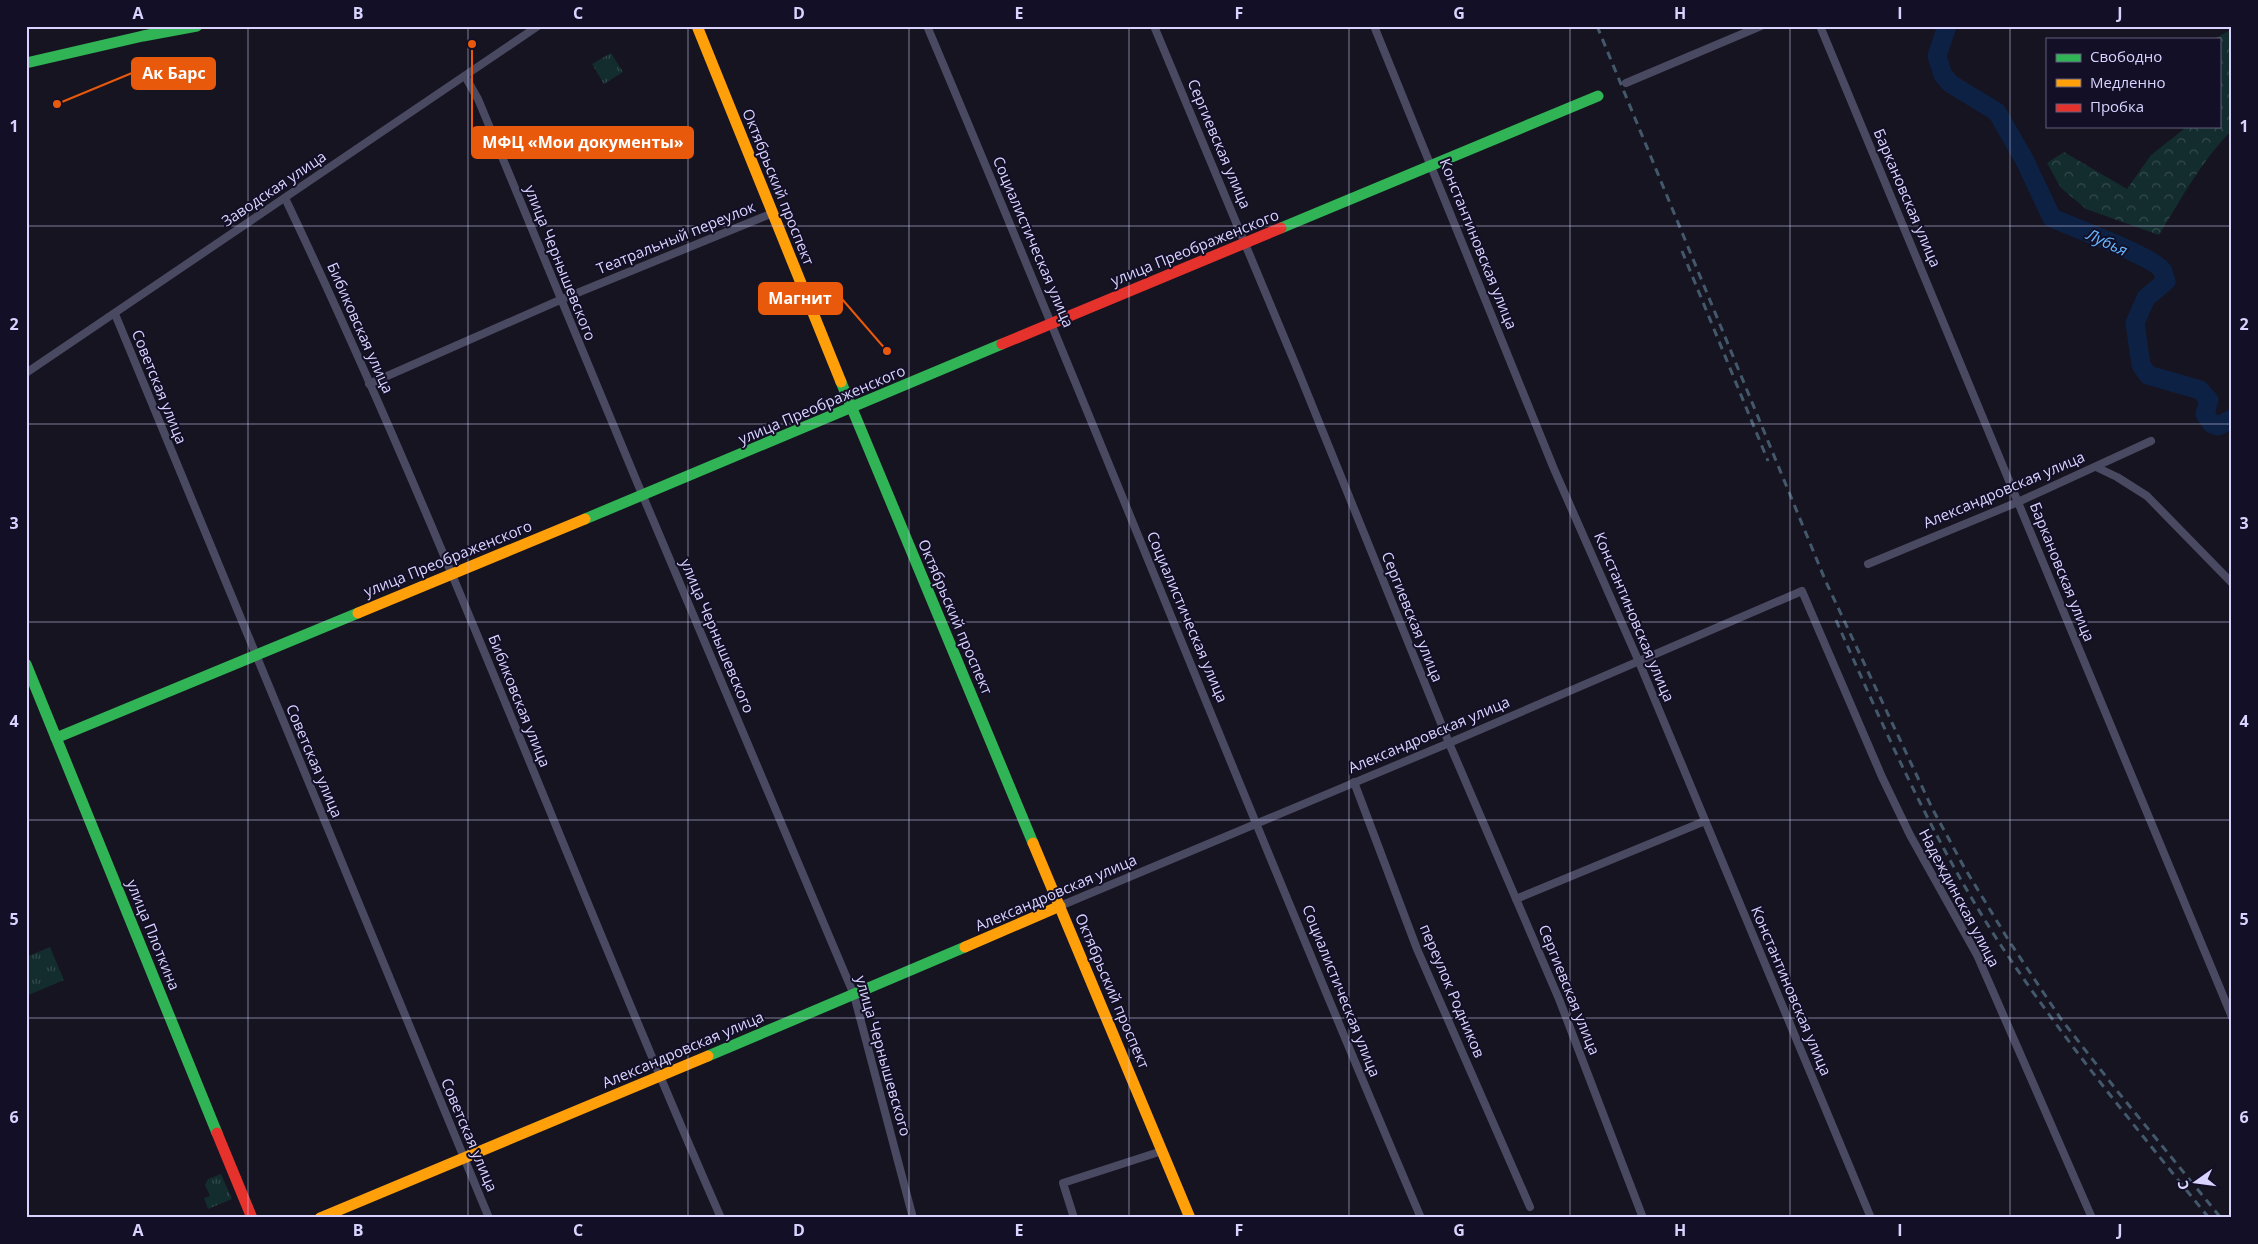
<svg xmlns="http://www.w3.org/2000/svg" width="2258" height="1244" viewBox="0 0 2258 1244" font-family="'Open Sans',sans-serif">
<defs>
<pattern id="grass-tufts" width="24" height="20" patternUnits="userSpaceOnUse" patternTransform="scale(1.25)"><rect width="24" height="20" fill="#132c2d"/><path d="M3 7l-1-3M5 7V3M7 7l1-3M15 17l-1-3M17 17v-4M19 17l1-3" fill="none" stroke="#354a4c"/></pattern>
<pattern id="forest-crowns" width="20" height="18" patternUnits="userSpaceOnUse" patternTransform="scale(1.25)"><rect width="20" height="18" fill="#132c2d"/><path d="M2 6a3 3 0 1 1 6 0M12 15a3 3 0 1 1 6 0" fill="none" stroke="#354a4c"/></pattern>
</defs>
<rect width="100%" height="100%" fill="#161421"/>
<g fill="url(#grass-tufts)">
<polygon points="611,53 623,72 604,84 592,64"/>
<polygon points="50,947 64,980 26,996 26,957"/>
<polygon points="221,1174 232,1199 208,1209 204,1198 210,1196 205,1185 208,1179"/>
</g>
<path fill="url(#forest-crowns)" d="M2232,29v101c-30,30 -51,69 -73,105l-73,-26 -25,-21 -14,-25 17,-11 63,37 24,-34 33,-26 -1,-3h36v-87h-5z"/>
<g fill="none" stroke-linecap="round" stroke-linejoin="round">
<path stroke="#0d2144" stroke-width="19" d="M1947,26l-10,30 6,19 8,9 46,28 27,47 28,59c18,8 102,39 110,52 2,3 3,8 4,11l-20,17 -11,25 6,42 7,10 52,15 9,10 -4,14 7,10 6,2 14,-7"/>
<g stroke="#4a4962" stroke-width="8">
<path d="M927,26c168,396 325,797 494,1192"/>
<polyline points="1154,26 1299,373 1449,743 1559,999 1643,1218"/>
<polyline points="1374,26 1554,469 1639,662 1871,1218"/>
<polyline points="1820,26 2232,1017"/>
<polyline points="465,76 478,99 637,482 854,995 913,1218"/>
<polyline points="1626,83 1761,26"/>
<path d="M285,198c159,334 287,681 436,1020"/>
<polyline points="115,314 489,1218"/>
<polyline points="26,373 538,26"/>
<polyline points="369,384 560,300 773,213"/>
<polyline points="2096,467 2117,477 2147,496 2232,583"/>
<polyline points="1868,564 2018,502 2151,441"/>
<polyline points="1354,782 1417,949 1530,1207"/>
<polyline points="1516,899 1705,821"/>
<polyline points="1060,906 1449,743 1802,591 1882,777 1910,835 1977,955 2092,1218"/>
<polyline points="1074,1218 1063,1183 1162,1151"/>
</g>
<g stroke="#30b455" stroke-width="11">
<polyline points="26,63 143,36 197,26"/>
<polyline points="1281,228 1598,96"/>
<polyline points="841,382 1033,843"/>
<polyline points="585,519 1002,344"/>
<polyline points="26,664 217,1133"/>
<polyline points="56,738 358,613"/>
<polyline points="708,1056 965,947"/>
</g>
<g stroke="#ff9f0a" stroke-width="11">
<polyline points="697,26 841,382"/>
<polyline points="358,613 585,519"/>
<polyline points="1033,843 1190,1218"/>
<polyline points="965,947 1060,906"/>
<polyline points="320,1218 708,1056"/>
</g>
<g stroke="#e5322d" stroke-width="11">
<polyline points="1002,344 1281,228"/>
<polyline points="217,1133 252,1218"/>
</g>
<g stroke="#43596b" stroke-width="3" stroke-dasharray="8 6" stroke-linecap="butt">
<polyline points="1597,26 1826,582 1932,808 1964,867 2009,941 2061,1019 2118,1092 2221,1218"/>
<polyline points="1682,251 1768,461"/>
<path d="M1836,620c49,111 99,225 166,327 63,95 135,182 207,271"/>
</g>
</g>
<path fill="none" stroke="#d9d4ff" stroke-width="1" stroke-opacity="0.55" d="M248,26v1192M468,26v1192M688,26v1192M909,26v1192M1129,26v1192M1349,26v1192M1570,26v1192M1790,26v1192M2010,26v1192M26,226h2206M26,424h2206M26,622h2206M26,820h2206M26,1018h2206"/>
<g text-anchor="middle" stroke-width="4" stroke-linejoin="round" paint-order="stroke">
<g font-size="15" fill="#d9d4ff" stroke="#130f26">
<text transform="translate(1219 144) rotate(67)" y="5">Сергиевская улица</text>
<text transform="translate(778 187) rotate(68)" y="5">Октябрьский проспект</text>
<text transform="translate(274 189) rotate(-34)" y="5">Заводская улица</text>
<text transform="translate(1907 198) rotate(67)" y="5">Баркановская улица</text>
<text transform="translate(676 238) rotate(-22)" y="5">Театральный переулок</text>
<text transform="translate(1033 242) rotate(67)" y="5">Социалистическая улица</text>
<text transform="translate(1478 244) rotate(68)" y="5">Константиновская улица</text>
<text transform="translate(1195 248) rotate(-22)" y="5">улица Преображенского</text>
<text transform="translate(560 263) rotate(68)" y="5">улица Чернышевского</text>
<text transform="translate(360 328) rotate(66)" y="5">Бибиковская улица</text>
<text transform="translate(159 387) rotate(68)" y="5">Советская улица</text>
<text transform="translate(822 405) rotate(-23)" y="5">улица Преображенского</text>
<text transform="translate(2004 490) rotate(-23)" y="5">Александровская улица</text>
<text transform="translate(448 559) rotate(-22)" y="5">улица Преображенского</text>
<text transform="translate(2062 572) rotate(68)" y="5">Баркановская улица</text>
<text transform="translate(955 617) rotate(67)" y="5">Октябрьский проспект</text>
<text transform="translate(1187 617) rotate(67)" y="5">Социалистическая улица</text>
<text transform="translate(1412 617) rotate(68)" y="5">Сергиевская улица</text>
<text transform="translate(1634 617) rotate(67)" y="5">Константиновская улица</text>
<text transform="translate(717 636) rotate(67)" y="5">улица Чернышевского</text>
<text transform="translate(519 701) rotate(68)" y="5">Бибиковская улица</text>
<text transform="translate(1429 735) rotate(-23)" y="5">Александровская улица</text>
<text transform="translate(314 761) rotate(67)" y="5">Советская улица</text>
<text transform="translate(1056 893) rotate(-23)" y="5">Александровская улица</text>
<text transform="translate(1959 898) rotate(62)" y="5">Надеждинская улица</text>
<text transform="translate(153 935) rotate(68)" y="5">улица Плоткина</text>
<text transform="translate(1569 990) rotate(68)" y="5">Сергиевская улица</text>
<text transform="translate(1112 991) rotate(67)" y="5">Октябрьский проспект</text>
<text transform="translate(1341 991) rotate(68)" y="5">Социалистическая улица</text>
<text transform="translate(1452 991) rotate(67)" y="5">переулок Родников</text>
<text transform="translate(1791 991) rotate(67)" y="5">Константиновская улица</text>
<text transform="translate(683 1050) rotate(-23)" y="5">Александровская улица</text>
<text transform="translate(883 1056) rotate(74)" y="5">улица Чернышевского</text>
<text transform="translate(469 1135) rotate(67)" y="5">Советская улица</text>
</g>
<g font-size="16" font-style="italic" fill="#62b6ff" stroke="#130f26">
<text transform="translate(2107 242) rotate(25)" y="6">Лубья</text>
</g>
</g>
<path fill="none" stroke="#e8590c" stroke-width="2" d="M57 104L132 73M472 44L472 143M887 351L842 299"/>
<g fill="#e8590c" stroke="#130f26" stroke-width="2">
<circle cx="57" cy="104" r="5"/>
<circle cx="472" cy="44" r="5"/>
<circle cx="887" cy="351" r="5"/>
</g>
<g fill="#e8590c" stroke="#e8590c" stroke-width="2">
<rect x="132" y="58" width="83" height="31" rx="5"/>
<rect x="472" y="127" width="221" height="31" rx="5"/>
<rect x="759" y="283" width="83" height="31" rx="5"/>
</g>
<g font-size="16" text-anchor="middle" font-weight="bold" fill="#fff">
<text x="174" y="79">Ак Барс</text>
<text x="583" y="148">МФЦ «Мои документы»</text>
<text x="800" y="304">Магнит</text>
</g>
<rect width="2258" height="1244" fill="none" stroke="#130f26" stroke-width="55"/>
<rect x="2046" y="38" width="175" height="90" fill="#130f26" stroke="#625e7d"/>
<rect x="2056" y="54" width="25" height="8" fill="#30b455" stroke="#625e7d"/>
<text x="2090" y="62" font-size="15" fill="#d9d4ff">Свободно</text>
<rect x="2056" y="79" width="25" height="8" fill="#ff9f0a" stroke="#625e7d"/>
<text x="2090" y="88" font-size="15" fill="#d9d4ff">Медленно</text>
<rect x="2056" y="104" width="25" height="8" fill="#e5322d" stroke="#625e7d"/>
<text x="2090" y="112" font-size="15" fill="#d9d4ff">Пробка</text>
<g transform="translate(2196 1182) rotate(256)" stroke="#130f26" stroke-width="4" paint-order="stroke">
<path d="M0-4L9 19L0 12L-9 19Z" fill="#d9d4ff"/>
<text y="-8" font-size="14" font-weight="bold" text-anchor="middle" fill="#d9d4ff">С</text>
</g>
<rect x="28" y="28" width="2202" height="1188" fill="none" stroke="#d9d4ff" stroke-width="2"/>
<g font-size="16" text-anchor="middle" font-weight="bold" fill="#d9d4ff">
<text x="138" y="19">A</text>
<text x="358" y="19">B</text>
<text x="578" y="19">C</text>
<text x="799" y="19">D</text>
<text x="1019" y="19">E</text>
<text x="1239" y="19">F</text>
<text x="1459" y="19">G</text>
<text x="1680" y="19">H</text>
<text x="1900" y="19">I</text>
<text x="2120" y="19">J</text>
<text x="14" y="132">1</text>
<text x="2244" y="132">1</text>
<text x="14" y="330">2</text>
<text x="2244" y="330">2</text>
<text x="14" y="529">3</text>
<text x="2244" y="529">3</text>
<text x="14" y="727">4</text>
<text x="2244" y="727">4</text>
<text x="14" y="925">5</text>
<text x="2244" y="925">5</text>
<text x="14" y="1123">6</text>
<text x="2244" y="1123">6</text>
<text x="138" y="1236">A</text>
<text x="358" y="1236">B</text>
<text x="578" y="1236">C</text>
<text x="799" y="1236">D</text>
<text x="1019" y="1236">E</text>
<text x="1239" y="1236">F</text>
<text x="1459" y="1236">G</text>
<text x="1680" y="1236">H</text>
<text x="1900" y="1236">I</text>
<text x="2120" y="1236">J</text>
</g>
</svg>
